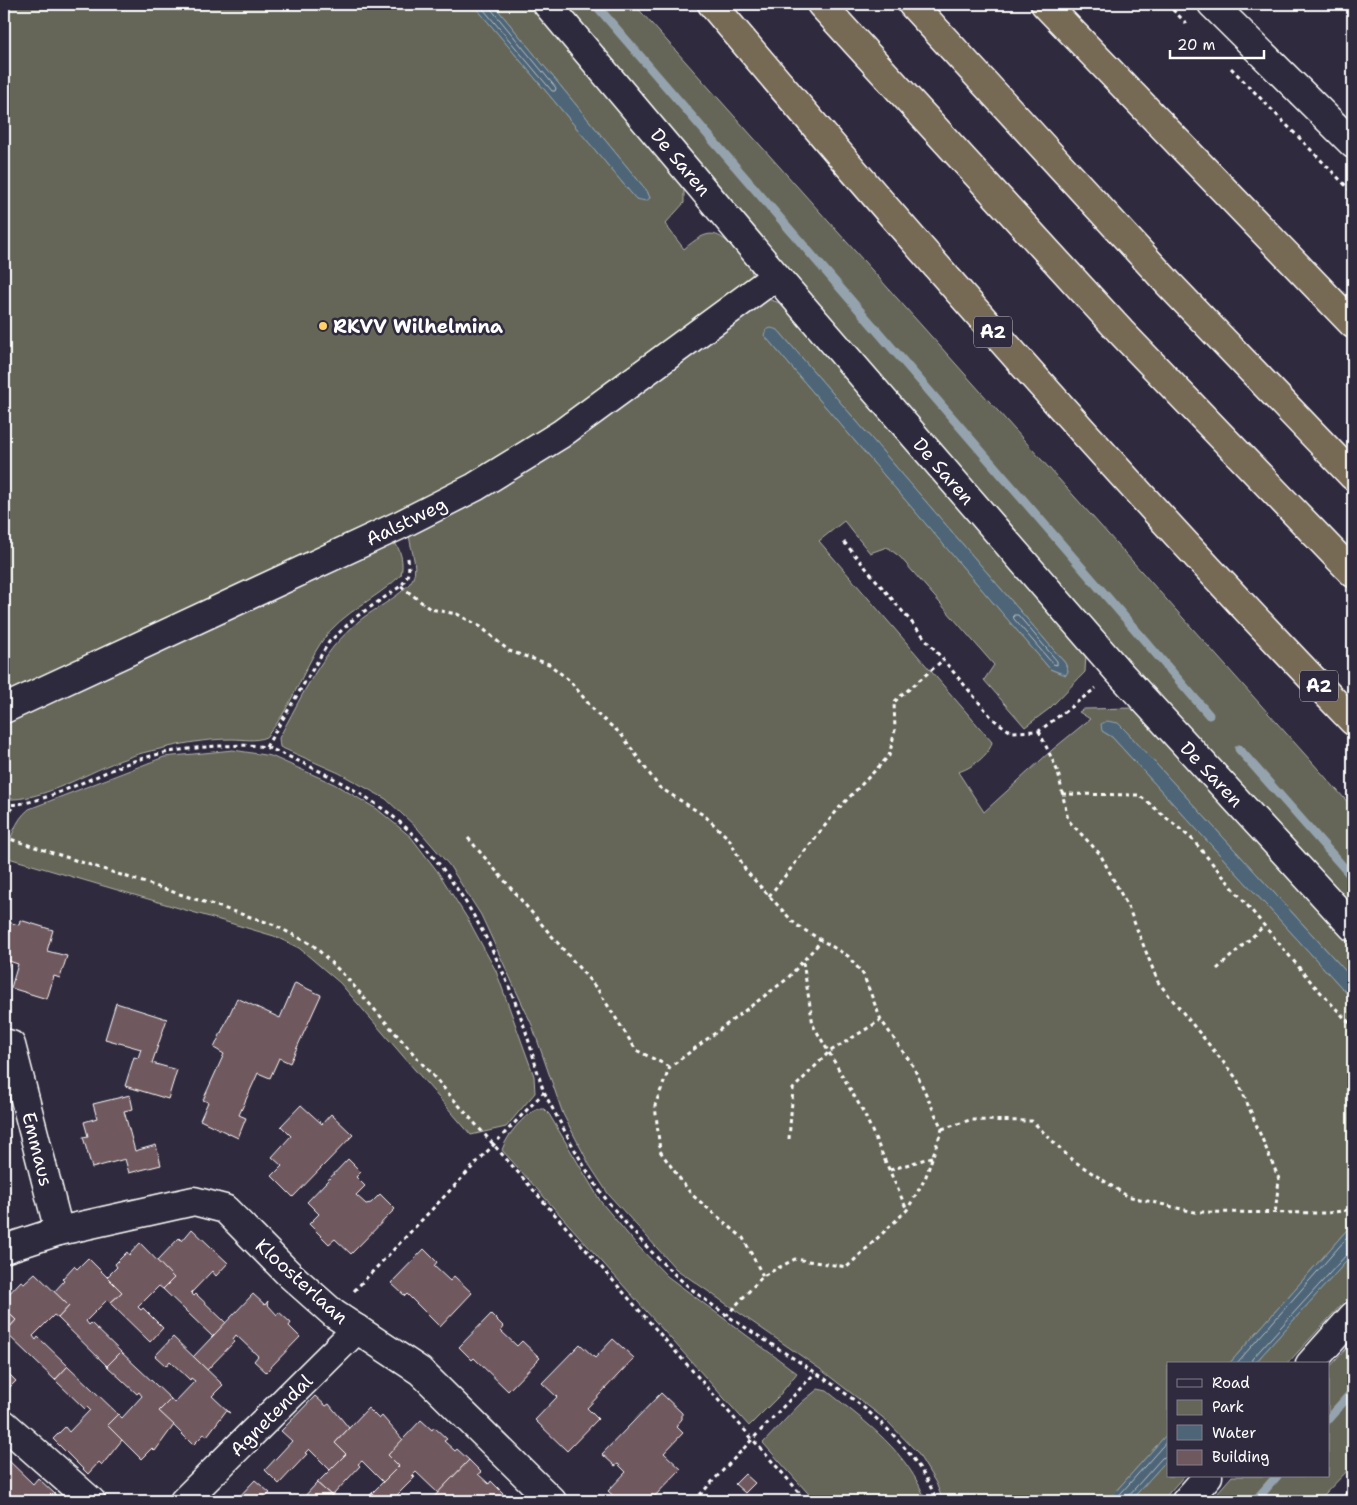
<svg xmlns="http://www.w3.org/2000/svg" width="1357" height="1505" viewBox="0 0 1357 1505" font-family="'Shantell Sans',sans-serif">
<rect width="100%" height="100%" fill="#2f2a3d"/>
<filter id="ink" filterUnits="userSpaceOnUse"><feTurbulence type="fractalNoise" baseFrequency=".02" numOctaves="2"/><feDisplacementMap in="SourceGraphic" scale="10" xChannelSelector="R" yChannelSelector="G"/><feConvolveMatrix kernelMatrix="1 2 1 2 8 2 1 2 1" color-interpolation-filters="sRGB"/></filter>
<g filter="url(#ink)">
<g fill="#656658" stroke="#b2b2ac" fill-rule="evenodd">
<path d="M4,4h469l163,195 14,-1 -3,-7 -154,-187h36l155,184v15l-19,21 19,25c25,-21 33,-20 54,4 8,8 14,14 15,26l-69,57 -215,144 -465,223z"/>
<polygon points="562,4 634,4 1353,808 1353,909 1096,626"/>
<path d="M765,298l18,6 303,350 -1,18 -36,37 -24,18 -41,-47 10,-15 -94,-108 -13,-10 -17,6 -26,-32 -25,20 173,201c-2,13 -22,27 -34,30l26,40 68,-62 38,-31 -11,-7 5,-3 49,-1 220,239v32l-228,-249 -7,-7 -16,8 10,6 241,263v223l-124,141h-61v69l-61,68h-164l-7,-18 -19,-31 -31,-32 -66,-51 -144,-100 -67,-74 -19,-29 -27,-52 -31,-89 -51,-110 -32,-50 -31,-36 -32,-30 -47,-26 -59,-26 -1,-9c17,-31 33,-65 55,-92 8,-9 17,-18 25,-25 14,-12 47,-27 54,-43 6,-15 -5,-33 -4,-49zM778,330l287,333 3,8 -8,2 -10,-4 -286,-334z"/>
<path d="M392,539c9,10 12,23 9,36 -24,24 -59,37 -79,66 -20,30 -31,69 -56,96 -11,5 -22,2 -34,2 -24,0 -48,4 -72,10 -11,2 -23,5 -33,9 -37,12 -83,44 -123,41v-79z"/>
<path d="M233,750l38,6 63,28 43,25 34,28 27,35 31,49 27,50 38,105 1,17 -29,34 -35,8 -131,-152 -41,-35 -25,-12 -269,-79c6,-18 9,-36 24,-48l135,-52z"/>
<path d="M538,1109h6l5,5 52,88 35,42 31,32 130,97 -19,24 -29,29 -247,-276c5,-15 21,-35 36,-41z"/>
<polygon points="1353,1254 1353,1292 1287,1364 1254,1364"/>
<polygon points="1353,1341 1353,1465 1318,1501 1210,1501 1232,1476 1328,1476 1328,1369"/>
<path d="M818,1389l9,2c40,32 81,61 99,110h-111l-52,-58 39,-41z"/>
<polygon points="1168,1459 1168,1476 1184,1476 1162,1501 1130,1501"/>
</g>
<g fill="#4d6577" stroke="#94a3ad">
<polygon points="473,4 493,4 647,191 650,198 646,201 636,199"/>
<polygon points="771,328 778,330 1065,663 1068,671 1066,675 1050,669 764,335 766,330"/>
<polygon points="1107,721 1118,723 1125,730 1351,977 1353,1000 1112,737 1102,731 1101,724"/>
<polygon points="1353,1223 1353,1254 1254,1364 1229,1364"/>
<polygon points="1168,1433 1168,1459 1130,1501 1107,1501"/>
</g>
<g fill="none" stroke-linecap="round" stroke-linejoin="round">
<g stroke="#b8c1c9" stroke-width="1">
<polyline points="479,4 552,91 555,91 556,88 491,9 489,4"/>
<polygon points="1014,615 1018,615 1057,661 1057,665 1053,664 1014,619"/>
<polyline points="1236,1364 1353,1231"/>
<polyline points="1251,1364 1252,1359 1348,1253 1353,1251"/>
<polyline points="1114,1501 1168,1440"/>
<polyline points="1127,1501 1128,1496 1162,1458 1168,1456"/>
</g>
<g stroke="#94a3ad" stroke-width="9">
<polyline points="595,4 1209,715"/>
<polyline points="1239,749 1353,878"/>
<polyline points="1328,1419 1353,1391"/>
<polyline points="1255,1501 1277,1476"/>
</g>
</g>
<g fill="#6f585e" stroke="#fff">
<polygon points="20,920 53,930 47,951 67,956 60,978 54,976 47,999 11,988 18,964 9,961 7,968 4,967 4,921 19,925"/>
<polygon points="295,983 321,995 290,1063 279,1058 270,1078 258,1073 239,1115 246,1118 238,1138 200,1120 208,1102 203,1100 224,1054 214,1048 237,998 280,1018"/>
<polygon points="116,1003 167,1019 152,1063 177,1070 168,1099 125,1086 134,1057 138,1058 141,1049 105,1039"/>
<polygon points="130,1095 133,1109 124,1111 135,1151 156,1145 161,1165 129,1173 125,1159 92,1168 83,1137 88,1136 84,1122 97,1118 93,1104"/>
<polygon points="301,1105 322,1124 331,1114 353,1135 293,1197 272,1176 282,1166 272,1157 291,1136 281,1126"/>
<polygon points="348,1159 361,1172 356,1177 365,1186 356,1195 366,1204 371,1203 380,1194 395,1209 351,1254 335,1239 329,1244 309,1224 319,1214 307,1202"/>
<polygon points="192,1229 228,1263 216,1276 212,1271 191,1293 194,1296 196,1294 226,1323 213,1337 163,1289 174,1278 157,1261 179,1238 182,1241"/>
<polygon points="140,1243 174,1278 163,1289 159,1286 138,1307 141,1310 143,1308 163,1328 150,1342 110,1303 122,1292 107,1277 117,1267 115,1264 127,1252 129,1255"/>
<polygon points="424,1249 437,1262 434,1266 450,1281 454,1276 472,1293 440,1327 407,1294 405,1296 391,1283"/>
<polygon points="88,1258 122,1292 110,1303 107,1300 86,1321 89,1325 91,1323 121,1352 107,1366 58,1318 69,1306 54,1292 64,1281 62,1279 74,1266 77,1269"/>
<polygon points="35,1273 69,1306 58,1318 54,1315 33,1336 36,1340 38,1337 68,1366 55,1380 5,1332 16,1320 4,1309 4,1299 21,1281 24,1283"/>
<polygon points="253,1294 265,1305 268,1301 267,1304 277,1315 279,1312 291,1323 289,1326 300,1337 266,1372 254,1361 258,1356 236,1335 233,1339 235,1341 207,1370 193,1357"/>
<polygon points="4,1309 16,1320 5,1332 10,1336 4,1343"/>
<polygon points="491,1314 504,1327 501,1331 517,1346 522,1341 540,1358 508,1391 474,1358 472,1360 459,1347"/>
<polygon points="173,1337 223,1385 212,1396 230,1413 226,1411 207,1436 204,1434 193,1445 159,1411 171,1399 174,1403 195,1381 191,1378 190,1380 170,1361 166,1366 155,1356"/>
<polygon points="613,1339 634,1358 587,1408 598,1419 567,1451 535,1420 557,1397 542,1383 580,1344 595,1358"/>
<polygon points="121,1352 171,1399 159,1411 174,1425 155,1451 152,1448 141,1459 107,1425 118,1414 122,1418 142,1396 139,1392 137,1394 107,1366"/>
<polygon points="68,1366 118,1414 107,1425 122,1440 102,1465 99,1462 88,1474 53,1439 65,1427 69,1432 90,1410 87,1407 85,1409 55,1380"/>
<polygon points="4,1369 16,1381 4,1393"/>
<polygon points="661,1393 682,1413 682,1419 676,1426 683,1433 664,1453 681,1469 650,1501 619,1501 608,1491 626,1472 618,1464 615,1466 602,1454"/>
<polygon points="315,1396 326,1406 329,1404 349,1428 335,1443 346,1454 330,1470 309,1449 305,1453 307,1454 279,1484 265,1470 292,1441 281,1431"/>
<polygon points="368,1408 379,1419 382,1416 403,1440 388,1455 399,1466 383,1482 362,1461 358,1464 360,1466 332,1496 317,1483 346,1454 335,1443"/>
<polygon points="421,1420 432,1430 434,1427 447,1439 444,1441 455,1451 457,1449 469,1460 438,1493 416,1472 412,1476 415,1477 391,1501 380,1501 372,1493 399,1466 388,1455"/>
<polygon points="4,1456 33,1484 38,1478 56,1495 50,1501 4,1501"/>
<polygon points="469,1460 481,1472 478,1474 489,1484 491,1481 503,1493 501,1496 506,1501 430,1501"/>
<polygon points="745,1474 755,1483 745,1493 735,1484"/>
<polygon points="255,1480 270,1493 262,1501 235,1501"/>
<polygon points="317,1483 332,1496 327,1501 300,1501"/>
<polygon points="372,1493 380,1501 365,1501"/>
</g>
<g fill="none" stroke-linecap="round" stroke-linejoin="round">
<defs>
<g id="minor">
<polyline points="547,4 776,276 1117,670 1353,927"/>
<polyline points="1212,4 1353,144"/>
<polyline points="4,709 400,525 475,487 561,434 776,276"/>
<polyline points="4,1043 11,1045 59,1231"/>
<polyline points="4,1249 59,1231 194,1201 225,1209 289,1274 334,1314 420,1371 552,1501"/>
<polyline points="1310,1364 1353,1316"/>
<polyline points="4,1424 91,1501"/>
<polyline points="184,1501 357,1329"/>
<polyline points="1186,1501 1208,1476"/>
</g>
<g id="motorway">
<path d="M712,4c206,245 418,487 641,717"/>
<polyline points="821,4 1121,332 1353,573"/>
<polyline points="912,4 1168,283 1353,476"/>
<polyline points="1045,4 1353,324"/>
</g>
</defs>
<use href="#minor" stroke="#fff" stroke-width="31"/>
<use href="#motorway" stroke="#fff" stroke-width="31"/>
<g stroke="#fff" stroke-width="3" stroke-dasharray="4 4" stroke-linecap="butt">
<polyline points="1167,4 1188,25"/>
<polyline points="1231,68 1353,193"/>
<polyline points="844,542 993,719 1011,732 1039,731 1096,688"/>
<polyline points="401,586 430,609 457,614 481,627 509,651 549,664 570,681 597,714 621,734 659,787 705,816 729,839 746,871 796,925 848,956 863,974 881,1020 913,1066 942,1129 925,1179 907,1210 847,1267 795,1259 763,1276 727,1315"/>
<polyline points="1039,731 1058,772 1068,820 1100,854 1129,909 1158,982 1237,1079 1279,1179 1275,1214"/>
<path d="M266,747l63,-105 27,-25 45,-31c9,-11 9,-19 6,-32"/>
<polyline points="1062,794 1139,795 1192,839 1312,983 1353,1027"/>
<path d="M4,804c32,5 97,-32 130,-43 28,-9 55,-13 84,-15 16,0 38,-3 53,3 36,15 73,33 105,55 70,46 121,144 148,222 7,21 12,42 19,63 5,12 12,24 18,35 15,28 29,55 48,79 30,37 60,70 98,98 78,59 191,104 230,200"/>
<polyline points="4,835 12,806"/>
<polyline points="4,837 272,924 313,945 346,977 807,1501"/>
<polyline points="468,838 598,990 636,1050 670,1067"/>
<polyline points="769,896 839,808 889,756 895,730 894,702 943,660"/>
<polyline points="803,962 813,1025 864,1113 907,1210"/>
<polyline points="1217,969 1264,926"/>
<polyline points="942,1129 970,1120 1032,1121 1071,1159 1127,1196 1194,1212 1328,1213 1348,1210 1353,1203"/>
<polyline points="789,1139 793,1089 829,1052 881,1020"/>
<polyline points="890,1170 932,1157"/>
<polyline points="763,1276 743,1238 691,1194 660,1151 655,1105 670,1067 787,979 821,941"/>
<polyline points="354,1291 544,1092"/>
<polyline points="694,1501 815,1373"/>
<polyline points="1340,1501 1353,1487"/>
</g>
<use href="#minor" stroke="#2f2a3d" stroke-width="28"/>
<use href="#motorway" stroke="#766a55" stroke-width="28"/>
</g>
</g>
<circle fill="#ffd166" stroke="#2f2a3d" stroke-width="2" cx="323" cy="326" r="5"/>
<g text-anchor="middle" stroke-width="5" stroke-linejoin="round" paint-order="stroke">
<g fill="#2f2a3d" stroke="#c1bfc5" stroke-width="1">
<rect x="974" y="316.5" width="38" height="31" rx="4"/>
<rect x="1300" y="670.5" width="38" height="31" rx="4"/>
</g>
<g font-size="18" font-weight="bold" fill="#fff">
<text x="993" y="338">A2</text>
<text x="1319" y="692">A2</text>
</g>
<g font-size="19" fill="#fff" stroke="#2f2a3d">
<text transform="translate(681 162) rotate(50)" y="7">De Saren</text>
<text transform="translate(944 471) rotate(49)" y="7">De Saren</text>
<text transform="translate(406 521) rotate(-26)" y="7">Aalstweg</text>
<text transform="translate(1212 774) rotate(47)" y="7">De Saren</text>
<text transform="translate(38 1149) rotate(76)" y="7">Emmaus</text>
<text transform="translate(302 1281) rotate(42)" y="7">Kloosterlaan</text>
<text transform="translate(271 1415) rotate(-45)" y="7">Agnetendal</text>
</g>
<g font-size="19" font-weight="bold" fill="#fff" stroke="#2f2a3d" text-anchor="start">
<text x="333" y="333">RKVV Wilhelmina</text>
</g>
</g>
<rect width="1357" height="1505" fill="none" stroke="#2f2a3d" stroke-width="20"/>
<rect x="10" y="10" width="1337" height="1485" fill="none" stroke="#fff" stroke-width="2" filter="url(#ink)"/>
<rect x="1167" y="1362" width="162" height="115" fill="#2f2a3d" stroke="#827f8b"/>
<rect x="1177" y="1379" width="25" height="8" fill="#2f2a3d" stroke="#827f8b"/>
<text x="1212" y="1388" font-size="15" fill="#ffffff">Road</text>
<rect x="1177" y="1400" width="25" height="15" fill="#656658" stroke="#827f8b"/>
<text x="1212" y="1412" font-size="15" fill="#ffffff">Park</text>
<rect x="1177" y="1425" width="25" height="15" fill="#4d6577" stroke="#827f8b"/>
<text x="1212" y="1438" font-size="15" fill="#ffffff">Water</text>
<rect x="1177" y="1450" width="25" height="15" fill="#6f585e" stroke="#827f8b"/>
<text x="1212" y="1462" font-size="15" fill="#ffffff">Building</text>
<path d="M1170 50v8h94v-8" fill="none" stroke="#ffffff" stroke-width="2.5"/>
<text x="1177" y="50" font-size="15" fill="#ffffff" stroke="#2f2a3d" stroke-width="4" paint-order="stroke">20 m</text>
</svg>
